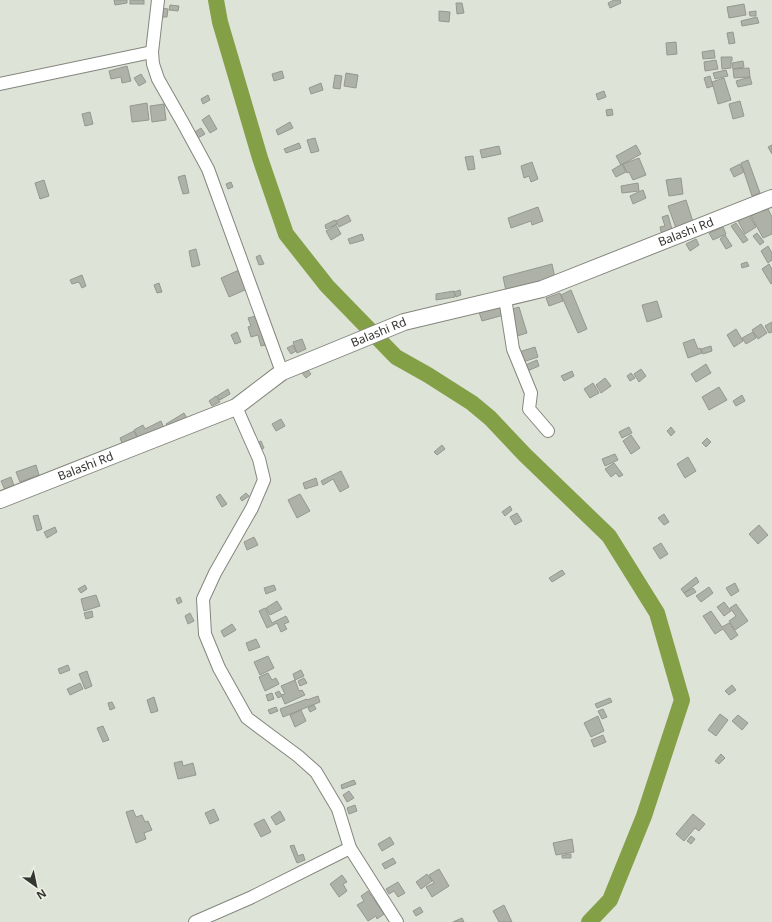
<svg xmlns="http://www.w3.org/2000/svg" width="772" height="922" viewBox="0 0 772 922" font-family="'Noto Sans',sans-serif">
<rect width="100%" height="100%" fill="#dee3d8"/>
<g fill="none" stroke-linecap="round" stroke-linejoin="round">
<polyline stroke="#83a047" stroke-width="16" points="216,0 220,22 260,158 286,234 327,286 396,357 428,375 472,403 490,418 525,455 609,536 657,613 682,700 644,816 610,900 589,922"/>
</g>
<g fill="#adb1a7" stroke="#94988e">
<polygon points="114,0 127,0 127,3 115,5"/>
<rect x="130" y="0" width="14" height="4"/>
<polygon points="614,0 620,0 621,3 610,8 608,3"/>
<polygon points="456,3 462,3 464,13 457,14"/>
<polygon points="744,4 746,15 729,18 727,7"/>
<polygon points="170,5 179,6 178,11 169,10"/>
<polygon points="161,8 168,9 167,17 161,17"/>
<polygon points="439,11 450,12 449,22 439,21"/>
<polygon points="756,11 756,16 750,16 749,12"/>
<polygon points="757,17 759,23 742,26 741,21"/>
<polygon points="733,32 735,43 729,44 727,33"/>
<polygon points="676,42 677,54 667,55 666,43"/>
<polygon points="714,50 715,58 703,59 702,52"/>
<polygon points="721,57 732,57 732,61 731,61 731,68 722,69"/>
<polygon points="716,60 718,69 705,71 704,62"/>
<polygon points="743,61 744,67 733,69 732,63"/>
<polygon points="127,66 131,81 122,83 121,77 111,79 109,71"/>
<polygon points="749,68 750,77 734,78 733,69"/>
<polygon points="726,70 728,76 715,79 713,73"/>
<polygon points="282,71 284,78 274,81 272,74"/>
<polygon points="346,73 358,75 356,88 344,86"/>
<polygon points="141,74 146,82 139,86 134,78"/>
<polygon points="335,75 342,76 340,89 333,88"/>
<polygon points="710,76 713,86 707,88 704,78"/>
<polygon points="750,77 752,84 738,87 736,81"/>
<polygon points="724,78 731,100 718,104 712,82"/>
<polygon points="321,83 323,90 311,94 309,88"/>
<polygon points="604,91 606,97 598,100 596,94"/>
<polygon points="208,95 210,100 203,104 201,99"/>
<polygon points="740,101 744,116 733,119 729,104"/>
<polygon points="147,103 149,120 132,122 130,106"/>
<polygon points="164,104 166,120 152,122 150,106"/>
<polygon points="612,109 613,115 607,116 606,110"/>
<polygon points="90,112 93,124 85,126 82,114"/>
<polygon points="209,115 217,129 210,133 202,120"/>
<polygon points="290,122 293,128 278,135 276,130"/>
<polygon points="201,128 205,134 198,138 195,132"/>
<polygon points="315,138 319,151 311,153 307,140"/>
<polygon points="299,143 301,148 286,153 284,149"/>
<polygon points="636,145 641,154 621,165 616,156"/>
<polygon points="772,145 772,154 768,147"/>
<polygon points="499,146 501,154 482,158 480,150"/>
<polygon points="473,156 475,169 468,170 465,157"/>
<polygon points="639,158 646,175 633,180 629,172 627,173 623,164"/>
<polygon points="748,160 760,193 752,196 741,163"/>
<polygon points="532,162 538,179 531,182 529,176 524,178 521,166"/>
<polygon points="622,164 626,172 616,177 612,170"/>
<polygon points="740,164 744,172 734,177 730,169"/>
<polygon points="185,175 189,193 183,194 178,177"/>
<polygon points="681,178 683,194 669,196 666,180"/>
<polygon points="44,180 49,196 40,199 35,183"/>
<polygon points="231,182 233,187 228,189 226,184"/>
<polygon points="638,183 639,191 622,193 621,186"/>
<polygon points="643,190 646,198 633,204 630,196"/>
<polygon points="686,200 694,225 677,231 668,206"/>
<polygon points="538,207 543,221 532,225 531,221 511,228 508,218"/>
<polygon points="767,207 772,217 772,234 763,238 751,216"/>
<polygon points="348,215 351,221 339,227 336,221"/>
<polygon points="668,215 673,233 662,236 660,227 665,226 662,217"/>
<polygon points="749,215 756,227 745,234 738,221"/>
<polygon points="335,220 337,224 326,229 325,225"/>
<polygon points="736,223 748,240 743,243 731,226"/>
<polygon points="336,225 341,234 331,240 326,231"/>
<polygon points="723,227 726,234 713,240 709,233"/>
<polygon points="757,233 764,242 760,245 753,236"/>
<polygon points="362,234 364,240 350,244 348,239"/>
<polygon points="725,235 732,246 726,249 720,239"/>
<polygon points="696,239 699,245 690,251 686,244"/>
<polygon points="768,246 772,253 772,260 768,263 761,251"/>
<polygon points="196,249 200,265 192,267 189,251"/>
<polygon points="260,255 264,264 259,265 256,257"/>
<polygon points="747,262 749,266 742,268 741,264"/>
<polygon points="552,264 555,278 506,291 503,277"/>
<polygon points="769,264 772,269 772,283 771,284 762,269"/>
<polygon points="239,270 247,289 229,297 221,278"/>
<polygon points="82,275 86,286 82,288 79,282 72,284 70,280"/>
<polygon points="159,283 162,292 157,293 154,285"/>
<polygon points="460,290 461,295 456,297 454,292"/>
<polygon points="571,290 587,329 578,333 561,295"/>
<polygon points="454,291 455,297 436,300 436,294"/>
<polygon points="560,293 563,301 549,306 546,298"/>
<polygon points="657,301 662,317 647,322 642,305"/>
<polygon points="501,306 504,315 482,321 479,312"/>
<polygon points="519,307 527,333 514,337 506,311"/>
<polygon points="256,316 266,345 261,346 258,335 251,337 248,327 251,326 248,318"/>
<polygon points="772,322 772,332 769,333 765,326"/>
<polygon points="761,324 767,333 758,339 752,330"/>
<polygon points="736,329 743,341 734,347 727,335"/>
<polygon points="237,332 241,342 235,344 231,335"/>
<polygon points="753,332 756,338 746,344 742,338"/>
<polygon points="302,339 306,349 297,353 293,342"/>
<polygon points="694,339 698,349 700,348 702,353 688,358 683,343"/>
<polygon points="293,345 296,351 291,354 287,348"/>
<polygon points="711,346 712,351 703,354 701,349"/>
<polygon points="535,347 538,357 523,362 519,352"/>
<polygon points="537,360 539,366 525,372 523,366"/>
<polygon points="706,364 711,373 696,382 691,374"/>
<polygon points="307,369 311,374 306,378 302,373"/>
<polygon points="641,369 646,376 639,382 634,374"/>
<polygon points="572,371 574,376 564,381 561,376"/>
<polygon points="631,373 635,378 630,381 627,376"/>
<polygon points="605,378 611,386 601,393 596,385"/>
<polygon points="593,383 599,393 590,398 584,389"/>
<polygon points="719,387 727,400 709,410 702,397"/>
<polygon points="228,389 230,394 220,400 217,396"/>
<polygon points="742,395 745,401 736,406 733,401"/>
<polygon points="216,396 220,402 212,406 209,401"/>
<polygon points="184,413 188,420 170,430 166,424"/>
<polygon points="281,419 285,426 276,431 272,424"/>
<polygon points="161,421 164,428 140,441 134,430 143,425 145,429"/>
<polygon points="629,427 632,433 622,438 619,432"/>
<polygon points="671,427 675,432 671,436 667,431"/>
<polygon points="134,431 138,439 123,446 120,438"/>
<polygon points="631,435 640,448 631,454 623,441"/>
<polygon points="707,438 711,442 706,447 702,443"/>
<polygon points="261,441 264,448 260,450 257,443"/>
<polygon points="442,445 445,449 437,455 434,452"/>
<polygon points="615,454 618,460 605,466 602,459"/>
<polygon points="688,457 696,471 685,478 677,464"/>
<polygon points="614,463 623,475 619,477 616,473 611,477 605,469"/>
<polygon points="36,465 39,475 20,482 16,472"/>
<polygon points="341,471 349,487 340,492 333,479 323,485 321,481"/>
<polygon points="11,477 14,486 5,490 1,481"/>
<polygon points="316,478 318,485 305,489 303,483"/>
<polygon points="246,493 249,496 242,501 240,498"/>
<polygon points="220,494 227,504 222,507 216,497"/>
<polygon points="300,494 310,511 297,518 288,500"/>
<polygon points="510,506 512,510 505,516 502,512"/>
<polygon points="517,513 522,521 515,525 510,517"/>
<polygon points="664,514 669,522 664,525 658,518"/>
<polygon points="38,515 42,529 37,531 33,516"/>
<polygon points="759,525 768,535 758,544 749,534"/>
<polygon points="55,527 57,532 47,538 44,532"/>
<polygon points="254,537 258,545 247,550 244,542"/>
<polygon points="661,543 668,554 660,559 653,548"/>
<polygon points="562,570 565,574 552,582 549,578"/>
<polygon points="696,577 699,582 684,593 681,589"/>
<polygon points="735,583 739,591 731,596 726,588"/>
<polygon points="85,585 87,589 81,593 78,589"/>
<polygon points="274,585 276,590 266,594 264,588"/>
<polygon points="709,587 713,593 701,602 696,596"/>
<polygon points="693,588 696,592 687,597 684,593"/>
<polygon points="96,595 100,606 84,611 81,599"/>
<polygon points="180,597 182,602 178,604 176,599"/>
<polygon points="277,601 282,609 270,615 266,608"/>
<polygon points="724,602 731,611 724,616 717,607"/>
<polygon points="736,604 748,621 735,630 729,621 736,616 730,608"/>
<polygon points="265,608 272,623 286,616 289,622 284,624 287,629 281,632 277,623 267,628 259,611"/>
<polygon points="92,611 93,617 86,619 84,613"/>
<polygon points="711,611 722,627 729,623 738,635 731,640 723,629 715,634 703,616"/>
<polygon points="190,613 194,621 188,624 185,616"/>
<polygon points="232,624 236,630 224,637 221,631"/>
<polygon points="256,639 260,647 249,651 246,643"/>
<polygon points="268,656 274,668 260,675 254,662"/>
<polygon points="68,665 70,670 60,674 58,669"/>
<polygon points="301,670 304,676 295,680 293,674"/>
<polygon points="87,671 92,686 85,689 79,674"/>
<polygon points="268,673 272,680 276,678 279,684 265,691 259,677"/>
<polygon points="304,678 307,683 300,686 298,681"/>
<polygon points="295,680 299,691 302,690 305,695 285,704 281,695 285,694 281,686"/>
<polygon points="80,683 83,689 70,695 67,689"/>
<polygon points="732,685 736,690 729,695 725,691"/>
<polygon points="279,691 282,696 278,698 275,693"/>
<polygon points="272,693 274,699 268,701 266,695"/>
<polygon points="318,696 320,702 283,717 280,709 307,699 307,700"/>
<polygon points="154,697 158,711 151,713 147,700"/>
<polygon points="610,698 612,702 597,708 595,704"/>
<polygon points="112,702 115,708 110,710 108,703"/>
<polygon points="314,705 316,709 310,712 308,708"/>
<polygon points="276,707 278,711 270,714 268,710"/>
<polygon points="603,709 607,717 602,719 598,711"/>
<polygon points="301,710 306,721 295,727 290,715"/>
<polygon points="720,714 728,720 716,736 708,730"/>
<polygon points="738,715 748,723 742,730 732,721"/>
<polygon points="598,716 604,731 591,737 584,723"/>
<polygon points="103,726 109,740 103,742 97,728"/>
<polygon points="603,735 606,742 594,747 591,740"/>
<polygon points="721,754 725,758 719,764 715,761"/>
<polygon points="182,761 183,766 193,763 196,775 178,779 174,763"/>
<polygon points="354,780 356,784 342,789 341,785"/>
<polygon points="349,791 354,798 347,802 343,795"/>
<polygon points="355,805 357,811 349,814 347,808"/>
<polygon points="214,809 219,820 210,824 205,813"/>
<polygon points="133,810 136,817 142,815 145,822 148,821 152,830 144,833 146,839 136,843 126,812"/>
<polygon points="280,811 285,820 276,825 271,817"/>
<polygon points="693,814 705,824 699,831 695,828 684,841 676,834"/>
<polygon points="264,819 271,832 261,837 254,824"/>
<polygon points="691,836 695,839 691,844 687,841"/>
<polygon points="390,837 394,844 382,851 378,844"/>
<polygon points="572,839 574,852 556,855 553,843"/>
<polygon points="294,845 298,856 303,854 305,860 297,863 290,846"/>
<polygon points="566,854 571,854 571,858 562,858 562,855 566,855"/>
<polygon points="393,858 396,863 385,869 382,864"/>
<polygon points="439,869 449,886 432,897 426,887 434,883 429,875"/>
<polygon points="427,874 432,881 421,889 416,882"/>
<polygon points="342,875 347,882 343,884 347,891 339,897 330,884"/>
<polygon points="398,882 405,893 398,897 394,891 389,894 386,889"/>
<polygon points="368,891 384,914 377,919 376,916 368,921 357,905 364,901 361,896"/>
<polygon points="504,905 512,922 499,922 493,911"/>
<polygon points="420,907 423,912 416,916 413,911"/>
<polygon points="462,918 464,922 453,922"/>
</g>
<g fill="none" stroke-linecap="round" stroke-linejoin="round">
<defs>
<g id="minor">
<polyline points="158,0 152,52 153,64 158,79 183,123 208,169 282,372"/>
<polyline points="0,84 152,52"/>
<polyline points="505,298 513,349 531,393 529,409 548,431"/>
<polyline points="236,407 259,459 264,480 252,508 215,573 203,599 205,634 219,668 247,718 298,756 316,772 338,809 350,848 397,922"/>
<polyline points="195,922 250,898 350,848"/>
</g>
<g id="major">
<path id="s1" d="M0,500l236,-93 46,-35 122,-50 138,-33 230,-91"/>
</g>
</defs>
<use href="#minor" stroke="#83867d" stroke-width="14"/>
<use href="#major" stroke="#83867d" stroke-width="18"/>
<use href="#minor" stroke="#fff" stroke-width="12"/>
<use href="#major" stroke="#fff" stroke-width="16"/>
</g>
<g text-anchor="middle" stroke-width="3" stroke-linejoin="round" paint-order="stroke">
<g font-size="12" fill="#353632" stroke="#ecf0e5">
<text dy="4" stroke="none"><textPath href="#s1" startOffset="740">Balashi Rd</textPath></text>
<text dy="4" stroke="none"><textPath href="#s1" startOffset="416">Balashi Rd</textPath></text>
<text dy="4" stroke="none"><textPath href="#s1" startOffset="92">Balashi Rd</textPath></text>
</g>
</g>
<g transform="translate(36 886) rotate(147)" stroke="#ecf0e5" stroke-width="3" paint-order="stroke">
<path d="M0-3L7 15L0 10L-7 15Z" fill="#353632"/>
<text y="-6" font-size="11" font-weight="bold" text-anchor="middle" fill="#353632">N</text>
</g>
</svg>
